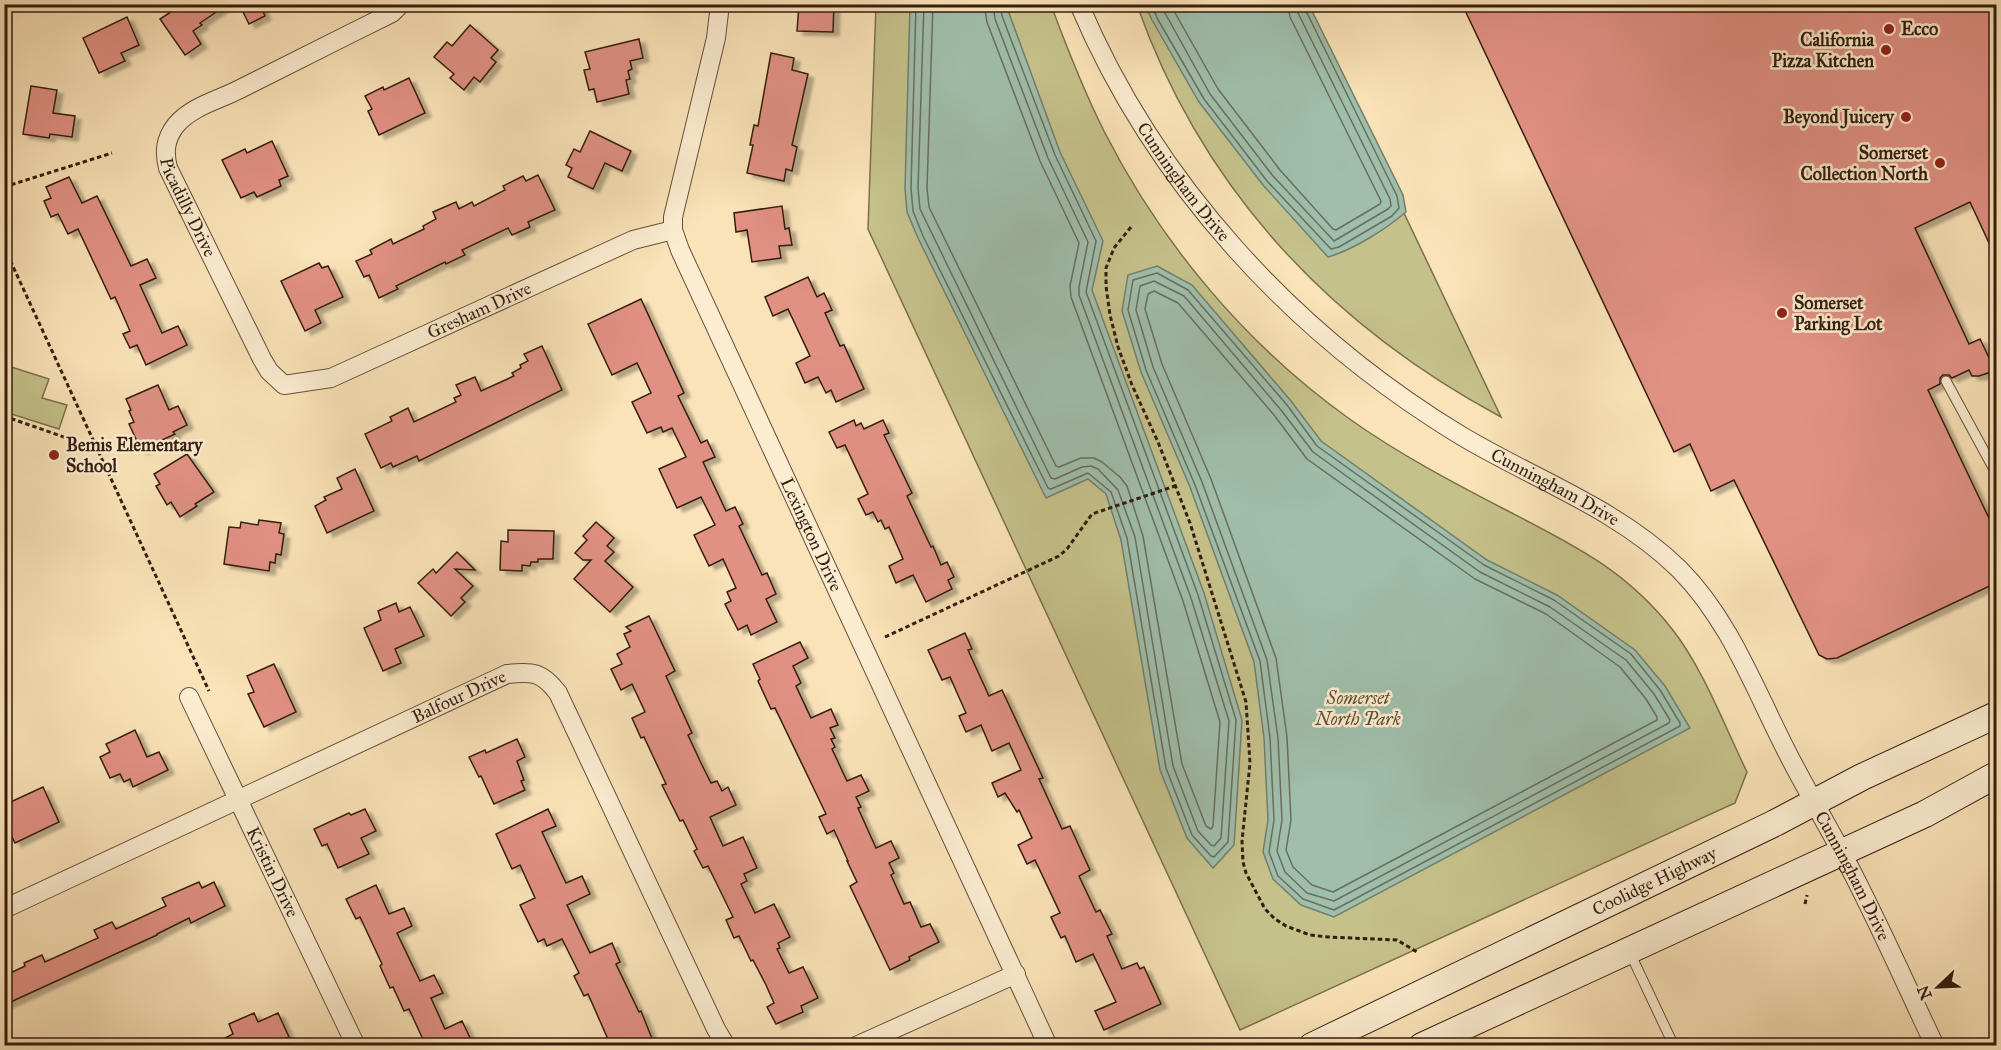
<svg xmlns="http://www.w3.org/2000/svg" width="2001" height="1050" viewBox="0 0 2001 1050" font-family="'IM FELL Great Primer',serif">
<defs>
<filter id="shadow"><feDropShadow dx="6" dy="4" stdDeviation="1.5" flood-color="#0004"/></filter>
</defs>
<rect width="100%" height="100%" fill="#fae3b8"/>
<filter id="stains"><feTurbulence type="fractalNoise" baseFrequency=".00333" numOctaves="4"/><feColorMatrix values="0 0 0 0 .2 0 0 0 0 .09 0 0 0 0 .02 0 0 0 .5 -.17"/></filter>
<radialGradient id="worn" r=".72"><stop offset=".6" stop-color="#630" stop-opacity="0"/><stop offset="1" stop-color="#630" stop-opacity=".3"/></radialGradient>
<g fill="#c5c18a" stroke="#7c6f4c" stroke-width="1.5">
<path d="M876,5h175c16,43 33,87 54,128 57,112 143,214 246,287 48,34 101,62 153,89 66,34 121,60 168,120 31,39 53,98 75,143l-12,31 -495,227 -372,-801z"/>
<path d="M1137,5h168l196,412c-171,-92 -299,-228 -364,-412z"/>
<polygon points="5,365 49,379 42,398 67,405 59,429 5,412"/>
</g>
<g fill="#9fbeab" stroke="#747e6d" stroke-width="1.5">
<polygon points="910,5 1006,5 1060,152 1103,241 1092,290 1204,593 1242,720 1234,845 1213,868 1187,838 1160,770 1121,540 1106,494 1088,479 1046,498 918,238 907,212 905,189"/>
<path d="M1145,5h164l94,190 3,17c-20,17 -53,38 -78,45l-65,-72 -64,-83 -47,-82z"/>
<polygon points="1157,266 1192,285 1291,401 1321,441 1487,560 1557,595 1635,650 1665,686 1690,728 1334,917 1301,905 1273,879 1263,852 1268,820 1264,738 1254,662 1190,487 1141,372 1122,311 1128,275"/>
</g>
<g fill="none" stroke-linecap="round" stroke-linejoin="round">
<g stroke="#6a6e5d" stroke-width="1.5">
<polyline points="916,4 911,188 913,211 923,236 1048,488 1051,489 1088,473 1111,492 1127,538 1166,768 1192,835 1211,856 1214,857 1228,842 1236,720 1198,595 1086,292 1096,241 1055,155 1002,16 1000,4"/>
<polyline points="924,4 918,188 920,209 1051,478 1055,479 1082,467 1091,466 1098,469 1118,490 1135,537 1173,766 1198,831 1211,845 1214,846 1221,838 1229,721 1191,598 1079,295 1079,287 1088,242 1048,158 995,19 993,4"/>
<polyline points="933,4 927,188 929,207 1056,466 1059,467 1081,458 1094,458 1102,462 1120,477 1127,486 1143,536 1182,764 1206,826 1211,829 1213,826 1220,722 1183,601 1071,297 1070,286 1079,243 1040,161 987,22 984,4"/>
<polyline points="1152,4 1157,18 1204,99 1267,181 1331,249 1339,247 1392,216 1399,208 1397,196 1305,9 1304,4"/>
<polyline points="1160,4 1210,94 1273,176 1334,241 1388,209 1391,206 1390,199 1298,13 1297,4"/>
<polyline points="1170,4 1218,89 1280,170 1333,229 1336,230 1380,204 1381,201 1290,17 1288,4"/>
<polygon points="1157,273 1188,290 1287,405 1317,446 1484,565 1554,600 1631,654 1660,690 1680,723 1680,726 1334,910 1303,899 1278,876 1269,852 1274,820 1270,738 1260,661 1195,485 1146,370 1128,310 1133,280"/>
<polygon points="1154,281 1184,296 1281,410 1313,452 1480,572 1550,607 1626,660 1654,694 1670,720 1669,723 1334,901 1307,893 1285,872 1277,851 1282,820 1278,738 1267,660 1202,482 1153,367 1136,310 1140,286"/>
<polygon points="1154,291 1178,303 1274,415 1307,459 1475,579 1546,614 1620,667 1646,699 1657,717 1657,720 1333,892 1312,885 1293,867 1286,850 1291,820 1287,737 1276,658 1211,479 1162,364 1145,309 1148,294"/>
</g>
</g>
<g fill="#e19184" stroke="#341d0f" stroke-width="1.5" filter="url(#shadow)">
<polygon points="183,4 228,4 200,23 202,25 193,31 201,44 185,55 160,19"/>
<polygon points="239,4 260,4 265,16 249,24"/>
<polygon points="799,4 834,4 833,32 797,31"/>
<polygon points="1462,4 1996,4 1996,258 1970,202 1915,228 1969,344 1980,339 1994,368 1988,373 1979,376 1972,376 1969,370 1952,378 1949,375 1943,375 1940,378 1940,384 1928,390 1996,533 1996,583 1837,658 1827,659 1819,655 1734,480 1711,491 1690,444 1674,452"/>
<polygon points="127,17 139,45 121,53 125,61 99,73 83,38"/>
<polygon points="470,25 498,50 491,58 496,62 480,82 474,77 464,90 450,78 454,74 434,57 447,42 452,46"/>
<polygon points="639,39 643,58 630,61 632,69 628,71 630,79 626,80 629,94 597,102 594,89 589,90 584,70 590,69 585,52"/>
<polygon points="771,53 794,58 792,70 808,74 792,145 797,147 792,171 786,169 784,181 747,173 753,145 750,145 754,125 758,126"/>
<polygon points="409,78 425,113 379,135 368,111 372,109 365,96 383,87 384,90"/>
<polygon points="31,86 57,90 53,113 75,116 72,137 50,134 49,138 23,134"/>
<polygon points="590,131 631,151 622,171 605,163 593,189 568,177 572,168 566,165 574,149 580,152"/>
<polygon points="272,141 288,176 279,180 281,186 257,197 254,192 241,198 222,160 245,149 247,153"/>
<polygon points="538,175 555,210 528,222 530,227 512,235 508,228 462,250 465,255 446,264 445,262 396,286 398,289 379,298 369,275 364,277 356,261 372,254 370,250 391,239 393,244 424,229 423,226 436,219 433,212 456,202 459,209 472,202 474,206 505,190 503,186 523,176 526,181"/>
<polygon points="69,177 82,203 97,196 131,266 147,259 156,278 140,285 162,333 178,326 187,345 146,365 137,345 130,348 123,334 130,331 115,297 111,299 78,229 68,234 58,214 51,217 44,201 51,198 46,187"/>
<polygon points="782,206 785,229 789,228 792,245 779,246 781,258 752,262 747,230 736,232 734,213"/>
<polygon points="319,263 322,268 328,266 343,297 315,310 321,323 305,331 281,281"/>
<polygon points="808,277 817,297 824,293 832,310 825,313 840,346 844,345 864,389 836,402 831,390 826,393 818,377 805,383 796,363 810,356 788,309 773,316 765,297"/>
<polygon points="641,299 684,393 678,396 701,443 707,440 715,457 703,462 726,511 735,507 743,524 739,526 762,575 767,573 776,594 766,599 777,622 751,635 747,625 738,630 725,604 731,601 727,592 736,588 723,559 709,566 694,535 715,525 701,497 677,508 659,469 686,457 672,428 663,432 661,427 647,433 632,402 651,393 637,363 612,375 588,324"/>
<polygon points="542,346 562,390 419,461 417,456 393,467 391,463 381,468 365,434 392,421 390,417 408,408 414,422 456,402 454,398 461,395 456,385 475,377 481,391 514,376 512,373 521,368 520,365 528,361 524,354"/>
<polygon points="158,385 169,410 178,406 187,425 173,432 175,434 141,450 129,424 134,422 129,411 131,410 126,399"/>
<polygon points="854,420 856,426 861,423 864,429 883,420 889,433 884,435 912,493 907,496 931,547 933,546 941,565 947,562 954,577 948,580 952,589 926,602 913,575 896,583 889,566 903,559 889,527 885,529 881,520 878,522 873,512 866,515 858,499 868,494 845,445 837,448 829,432"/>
<polygon points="187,454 214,492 195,504 197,506 180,517 171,502 167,505 156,486 160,484 154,474"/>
<polygon points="355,469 374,511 327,533 315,506 326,500 324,497 342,489 337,478"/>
<polygon points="259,520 281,523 279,533 284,534 281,555 276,554 275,563 270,562 269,571 224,564 229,527 240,528 241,522 258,525"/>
<polygon points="596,522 614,538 607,546 614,552 605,561 633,587 610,612 574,579 591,560 583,560 575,553 587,540 583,536"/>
<polygon points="508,530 554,531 553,559 538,559 538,562 531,562 530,566 522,565 522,571 500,570 501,541 508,542"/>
<polygon points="457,552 475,570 455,569 473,586 461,598 465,602 451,616 418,583 433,569 436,573"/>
<polygon points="396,603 399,612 410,607 424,636 395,649 401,663 383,671 364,628 381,620 378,611"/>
<polygon points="649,616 675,671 666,676 692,733 688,735 701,763 711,783 717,781 722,791 728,787 736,805 710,817 723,846 743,837 757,868 744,874 747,881 741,884 755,913 774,904 790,937 778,943 780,948 777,949 789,973 803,967 818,998 801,1006 803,1012 776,1024 767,1007 774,1003 766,985 753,960 751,961 739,936 734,938 726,920 733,917 708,866 703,868 694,851 697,849 683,820 680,821 662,785 666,784 644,737 641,738 632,718 645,712 632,684 621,690 611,669 622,664 617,654 630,647 624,634 631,631 626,627"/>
<polygon points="965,633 972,649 968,650 989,696 1002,690 1043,778 1039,779 1062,829 1070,826 1079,846 1090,870 1079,876 1096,912 1100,910 1112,934 1107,936 1122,969 1137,963 1140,969 1144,967 1161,1004 1104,1030 1095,1011 1116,1002 1093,954 1076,962 1065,936 1061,938 1051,917 1060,913 1035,860 1027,864 1018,845 1032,838 1019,810 1017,812 1005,793 998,797 992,783 1021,770 1009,743 992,751 981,725 966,732 959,716 966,713 950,677 942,680 928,650"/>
<polygon points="800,642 808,658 793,666 801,683 796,686 811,718 831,709 838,725 830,728 835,738 831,739 835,747 832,749 847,781 861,775 869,791 856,797 861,807 858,808 876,848 891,841 899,858 889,863 894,873 891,875 904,904 910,902 921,927 930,924 939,942 909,957 910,960 890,970 850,886 857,882 847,861 848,861 834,830 827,834 819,817 826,814 775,708 771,709 758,681 760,679 753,664"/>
<polygon points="274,664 296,712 264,727 248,694 254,692 247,676"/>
<polygon points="135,730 147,757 159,752 168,770 133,787 130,779 124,782 120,774 110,778 100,757 110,752 106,744"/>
<polygon points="517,739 525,757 517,761 524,780 521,781 525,790 494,804 481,776 479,777 469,757 485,750 486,753"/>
<polygon points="43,787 59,822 15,843 4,821 4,805"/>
<polygon points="365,809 376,831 361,838 369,854 338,868 327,844 322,846 314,829 349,813 351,815"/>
<polygon points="548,809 556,826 542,832 566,883 582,876 590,894 567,905 590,953 612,943 620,962 616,964 639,1012 641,1011 655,1046 611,1046 588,994 584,996 574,976 579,973 562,939 547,946 544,939 538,942 520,905 535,898 520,865 512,869 496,834"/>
<polygon points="199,882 202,888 214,882 225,906 191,923 189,918 157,934 157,935 4,1005 4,976 25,966 24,963 42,955 45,962 98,938 94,930 112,922 116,929 166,906 162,898"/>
<polygon points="376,885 389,914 404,908 412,926 397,933 420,981 434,975 443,993 431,998 445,1029 462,1021 474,1046 426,1046 409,1009 404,1011 393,987 390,988 380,966 382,964 360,917 356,919 346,899"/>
<polygon points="254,1013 258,1022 278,1013 289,1037 271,1046 210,1046 233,1034 229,1024"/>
</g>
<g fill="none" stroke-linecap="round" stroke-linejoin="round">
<defs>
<g id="lane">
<polyline points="1946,381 1996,473"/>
<polyline points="1630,953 1674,1046"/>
</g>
<g id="street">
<path id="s1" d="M401,4l-9,9c-51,25 -102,51 -152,76 -21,11 -48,17 -64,36 -11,14 -12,27 -8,43l94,191 7,12 15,14 47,-7 302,-138 40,-10"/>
<path id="s2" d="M720,4l-4,34 -43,179v13l7,20 368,796"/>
<path id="s3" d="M1079,4c76,180 215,330 381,431 73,44 157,73 219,134 51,51 76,121 109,185 17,33 35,64 53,97 34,63 63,130 94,195"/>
<path id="s4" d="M189,697l167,349"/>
<path id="s5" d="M4,909l503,-235c26,-3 35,-2 51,19l158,336 10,17"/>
<polyline points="856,1046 1016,974"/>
</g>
<g id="secondary">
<path id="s6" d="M1312,1046l463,-223 87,-46 134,-62"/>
<polyline points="1422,1046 1925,814 1996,775"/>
</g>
</defs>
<use href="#lane" stroke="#664e39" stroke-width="11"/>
<use href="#street" stroke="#664e39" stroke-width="20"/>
<use href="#secondary" stroke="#341d0f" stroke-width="28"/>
<g stroke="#341d0f" stroke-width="3" stroke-dasharray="4.5 3" stroke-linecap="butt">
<polyline points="4,187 112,153"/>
<polyline points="1131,227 1114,248 1106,268 1106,286 1110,315 1118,347 1132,385 1158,442 1190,523 1246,702 1250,763 1242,841 1243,862 1246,873 1265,909 1275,919 1286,926 1310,935 1328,937 1397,940 1417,952"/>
<polyline points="4,247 209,691"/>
<polyline points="4,416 75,441 85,443 93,441"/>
<polyline points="1989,516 1996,512"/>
<polyline points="885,637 1059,556 1067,549 1092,514 1175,486"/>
<polyline points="1805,904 1807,895"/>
</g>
<use href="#lane" stroke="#fcedd1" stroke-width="9"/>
<use href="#street" stroke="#fcedd1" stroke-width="18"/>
<use href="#secondary" stroke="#fcedd1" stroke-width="26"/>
</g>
<g fill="#8f2418" stroke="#fcedd1" stroke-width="2">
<circle cx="1889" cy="29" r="6"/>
<circle cx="1886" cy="50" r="6"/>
<circle cx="1906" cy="117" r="6"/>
<circle cx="1940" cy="163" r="6"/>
<circle cx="1782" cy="313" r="6"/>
<circle cx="54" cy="455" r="6"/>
</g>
<g text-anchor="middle" stroke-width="5" stroke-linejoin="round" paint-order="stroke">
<g font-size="18" font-weight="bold" fill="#341d0f" stroke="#fcedd1" text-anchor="start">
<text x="1901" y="35">Ecco</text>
<text x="1874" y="46" text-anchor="end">California<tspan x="1874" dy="21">Pizza Kitchen</tspan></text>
<text x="1894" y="123" text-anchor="end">Beyond Juicery</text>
<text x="1928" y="159" text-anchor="end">Somerset<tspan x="1928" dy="21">Collection North</tspan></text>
<text x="1794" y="309">Somerset<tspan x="1794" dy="21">Parking Lot</tspan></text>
<text x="66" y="451">Bemis Elementary<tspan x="66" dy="21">School</tspan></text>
</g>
<g font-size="18" fill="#341d0f" stroke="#fcedd1">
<text dy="6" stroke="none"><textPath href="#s3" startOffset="207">Cunningham Drive</textPath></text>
<text dy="6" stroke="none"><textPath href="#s1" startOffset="346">Picadilly Drive</textPath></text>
<text dy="6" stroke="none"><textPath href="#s1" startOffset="760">Gresham Drive</textPath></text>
<text dy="6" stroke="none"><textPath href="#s3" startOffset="693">Cunningham Drive</textPath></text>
<text dy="6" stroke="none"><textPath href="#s2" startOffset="566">Lexington Drive</textPath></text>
<text dy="6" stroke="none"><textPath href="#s5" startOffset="502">Balfour Drive</textPath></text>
<text dy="6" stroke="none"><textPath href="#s4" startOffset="194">Kristin Drive</textPath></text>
<text dy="6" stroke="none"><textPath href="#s3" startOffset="1196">Cunningham Drive</textPath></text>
<text dy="6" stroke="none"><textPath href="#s6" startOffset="380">Coolidge Highway</textPath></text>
</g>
<g font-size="18" font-style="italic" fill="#604e34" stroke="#fcedd1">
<text x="1358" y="704">Somerset<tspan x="1358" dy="21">North Park</tspan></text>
</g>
</g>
<rect width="2001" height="1050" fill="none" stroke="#fae3b8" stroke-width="24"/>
<rect x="6" y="6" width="1989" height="1038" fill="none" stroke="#341d0f" stroke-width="3"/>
<rect x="12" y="12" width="1977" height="1026" fill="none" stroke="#341d0f" stroke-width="1.5"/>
<g transform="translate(1938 987) rotate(247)" stroke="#fcedd1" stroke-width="4.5" paint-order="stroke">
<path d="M0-4.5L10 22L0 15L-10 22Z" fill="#341d0f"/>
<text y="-9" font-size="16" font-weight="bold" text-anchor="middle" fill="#341d0f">N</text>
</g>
<rect width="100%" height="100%" filter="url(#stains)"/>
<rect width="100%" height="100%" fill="url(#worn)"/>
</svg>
